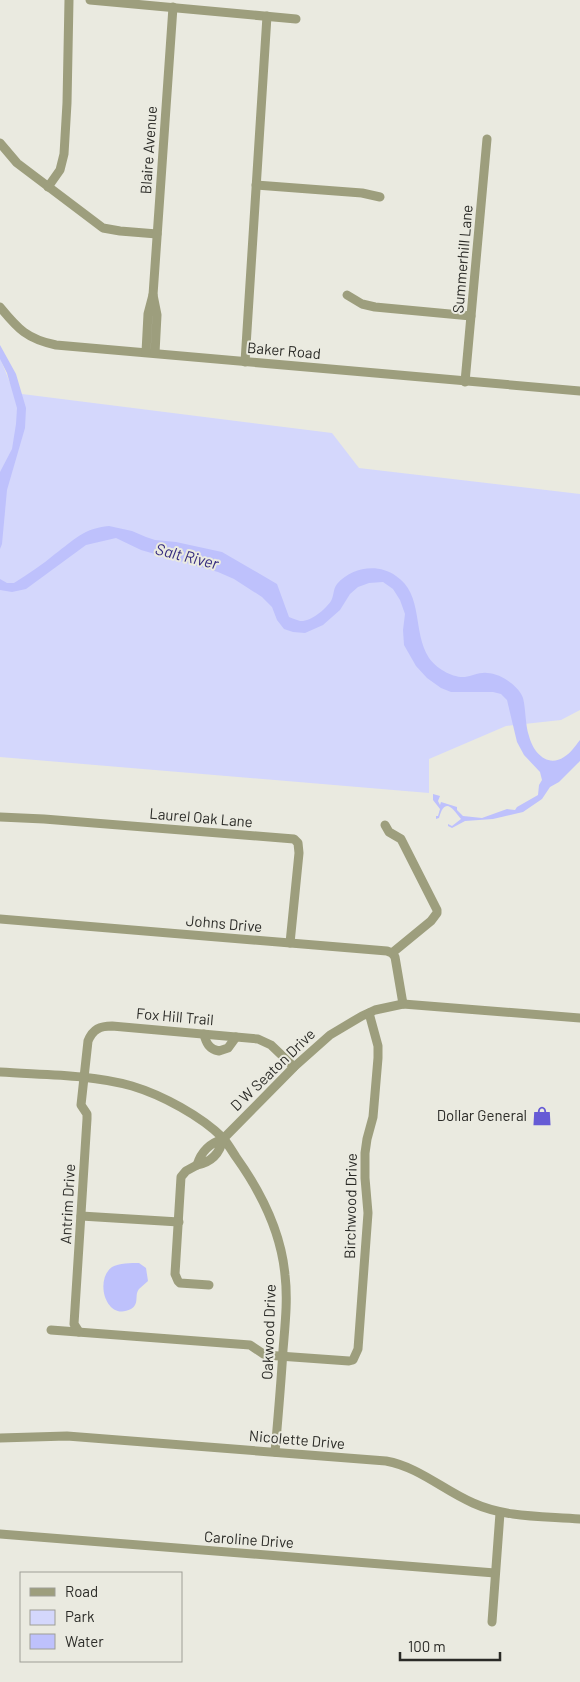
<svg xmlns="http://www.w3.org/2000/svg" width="580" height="1682" viewBox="0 0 580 1682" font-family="Barlow,sans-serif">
<rect width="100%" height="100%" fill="#eaeae0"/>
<polygon fill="#d4d7fc" points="0,358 14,393 332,433 359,468 580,494 580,710 561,720 506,726 429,759 429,793 0,757"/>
<g fill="#bec1fc">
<polygon points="0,345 16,374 26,408 25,428 7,490 2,544 0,549 0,472 12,449 16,424 17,408 7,373 0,359"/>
<path d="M109,526l23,5 14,6 9,3 21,2 46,10 55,32 12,33c3,1 7,3 11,4 10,1 25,-11 31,-20 3,-5 2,-12 6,-17 15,-17 41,-21 59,-8 28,19 16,55 33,82 7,10 23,20 36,19 7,-1 15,-5 22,-4 8,0 18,5 24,10 5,4 10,9 12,15 3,12 2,26 6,38 4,16 18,32 35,21 7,-4 11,-11 16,-17v21l-21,21 -9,5 -8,12 -19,13 -30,7 -28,2 -13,7 -4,-2v-2l4,2 9,-7c-8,-10 -16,-23 -22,-1l-3,1v-3h2l2,-7 -7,-9v-6l7,2 -2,5 2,4 1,-3 16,5v3l6,6 19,2 25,-9 8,1 2,-3 21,-12 1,-10 3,-5 -2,-8 -16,-17 -7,-13 -10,-42 -6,-6 -8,-2h-42l-10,-4 -14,-10 -11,-12 -12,-21 -1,-15 2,-16 -5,-14 -7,-11 -10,-7 -14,1 -11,4 -8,7 -10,16 -17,15 -18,8 -12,-1 -9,-3 -7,-9 -5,-13 -10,-10 -28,-18 -16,-7 -77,-22 -25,-12 -30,7 -60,44 -14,3 -12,-2v-11l7,4h7c14,-9 28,-18 41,-29 19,-14 29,-26 54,-28z"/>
<path d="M139,1263l7,5 2,13c-3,3 -6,5 -9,8 -5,6 1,15 -8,20 -25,13 -37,-29 -19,-42 7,-4 19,-4 27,-4z"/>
</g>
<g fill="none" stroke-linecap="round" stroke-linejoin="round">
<g stroke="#9d9e7d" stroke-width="9">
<polyline points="90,0 296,19"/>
<polyline points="0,143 17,163 103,228 120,231 157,234"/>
<polyline points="256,185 362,193 380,197"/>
<polyline points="48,187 60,170 64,154 67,103 69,0"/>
<polyline points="153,295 173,7"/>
<polyline points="347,295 362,304 375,307 471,316"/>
<path d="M0,307c18,22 27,32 56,38l524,46"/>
<polyline points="146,352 148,314 153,295 157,315 155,353"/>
<polyline points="245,362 267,16"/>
<polyline points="465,382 487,139"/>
<polyline points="0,817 44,819 294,839 298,843 299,853 290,943"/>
<polyline points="385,825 389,832 401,839 437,910 437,913 431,921 392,953"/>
<polyline points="0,919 387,951 392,953 395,957 403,1004"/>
<path d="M204,1034c2,9 5,15 15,17l9,-3 8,-11"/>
<path d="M0,1072c44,3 89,2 132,14 30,9 69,30 91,52 5,6 9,13 13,19 25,35 45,74 49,118 3,25 0,50 -2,75 -2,34 -5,68 -8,102"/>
<path d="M223,1139c-3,14 -11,23 -26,26 4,-13 13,-22 26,-26l71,-72 36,-32 32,-19 13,-6 28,-6 177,14"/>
<polyline points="197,1165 186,1171 181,1177 175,1274 178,1281 180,1283 209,1285"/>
<polyline points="81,1216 179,1222"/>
<polyline points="51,1330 250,1345 265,1355 349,1361 353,1360 358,1349 368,1213 365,1178 365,1153 367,1139 373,1117 378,1058 378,1046 369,1013"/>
<path d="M79,1332l-5,-8 13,-205v-5l-6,-9 7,-64c5,-12 12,-15 24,-15l146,13 13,6 23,22"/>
<path d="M0,1438l67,-2 319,25c33,6 57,29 87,42 33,15 71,13 107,16"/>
<polyline points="0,1534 495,1573"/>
<polyline points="492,1622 500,1513"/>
</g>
</g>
<defs>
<symbol id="shop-bare" viewBox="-9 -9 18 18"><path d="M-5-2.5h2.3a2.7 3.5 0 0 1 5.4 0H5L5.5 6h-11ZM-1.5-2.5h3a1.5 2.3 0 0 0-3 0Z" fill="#665bd5" stroke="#eaeae0" stroke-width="2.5" paint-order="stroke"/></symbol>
</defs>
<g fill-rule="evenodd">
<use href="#shop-bare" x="528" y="1102" width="28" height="28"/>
</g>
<g text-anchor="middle" stroke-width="4" stroke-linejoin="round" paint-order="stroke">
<g font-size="15" fill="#2b2b27" stroke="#eaeae0">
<text transform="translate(149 150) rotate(-86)" y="5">Blaire Avenue</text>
<text transform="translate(463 259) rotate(-85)" y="5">Summerhill Lane</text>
<text transform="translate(284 351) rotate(5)" y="5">Baker Road</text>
<text transform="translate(201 818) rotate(5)" y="5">Laurel Oak Lane</text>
<text transform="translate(224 924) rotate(5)" y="5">Johns Drive</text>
<text transform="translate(175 1017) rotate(5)" y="5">Fox Hill Trail</text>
<text transform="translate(273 1070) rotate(-44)" y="5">D W Seaton Drive</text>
<text transform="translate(68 1204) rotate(-87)" y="5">Antrim Drive</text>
<text transform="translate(351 1206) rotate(-89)" y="5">Birchwood Drive</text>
<text transform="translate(269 1332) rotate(-88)" y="5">Oakwood Drive</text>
<text transform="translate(297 1440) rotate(5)" y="5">Nicolette Drive</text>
<text transform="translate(249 1540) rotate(4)" y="5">Caroline Drive</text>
</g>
<g font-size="15" fill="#2b2b27" stroke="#eaeae0" text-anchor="end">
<text x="527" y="1121">Dollar General</text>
</g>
<g font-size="16" font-style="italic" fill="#362c7f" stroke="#eaeae0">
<text transform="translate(187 556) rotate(14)" y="6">Salt River</text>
</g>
</g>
<rect x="20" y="1572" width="162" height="90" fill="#eaeae0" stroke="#9e9e96"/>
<rect x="30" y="1588" width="25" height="8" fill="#9d9e7d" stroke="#9e9e96"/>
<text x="65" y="1597" font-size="15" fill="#2b2b27">Road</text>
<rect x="30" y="1610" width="25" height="15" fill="#d4d7fc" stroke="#9e9e96"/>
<text x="65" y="1622" font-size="15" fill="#2b2b27">Park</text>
<rect x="30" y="1634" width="25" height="15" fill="#bec1fc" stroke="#9e9e96"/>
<text x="65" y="1647" font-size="15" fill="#2b2b27">Water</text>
<path d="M400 1652v8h100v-8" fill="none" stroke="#2b2b27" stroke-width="2.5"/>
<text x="408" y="1652" font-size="15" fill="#2b2b27" stroke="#eaeae0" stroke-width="4" paint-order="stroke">100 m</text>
</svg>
